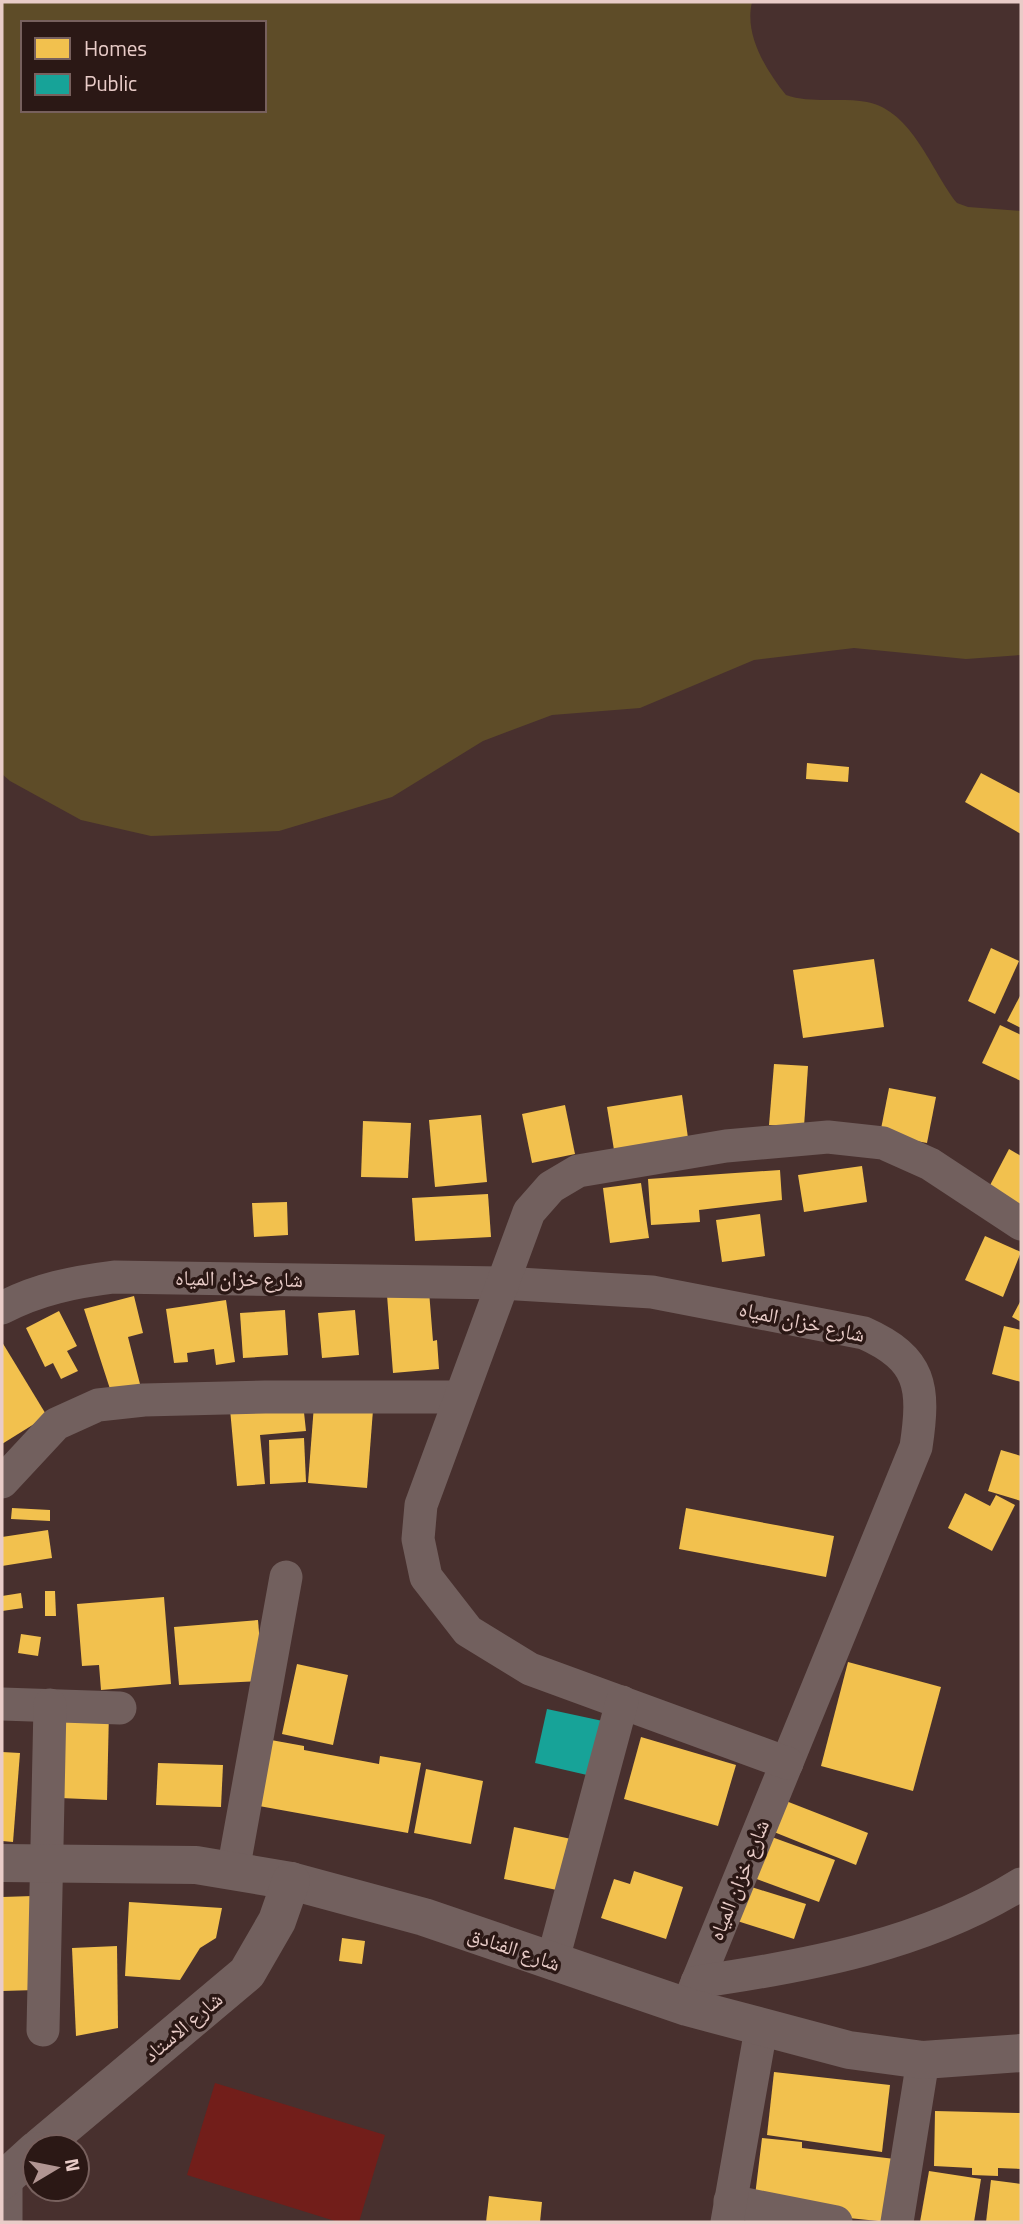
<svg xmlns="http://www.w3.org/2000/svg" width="1023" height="2224" viewBox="0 0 1023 2224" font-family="'Titillium Web','Noto Naskh Arabic',sans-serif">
<rect width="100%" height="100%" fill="#48302e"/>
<polygon fill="#721e1a" points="215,2083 385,2135 359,2222 338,2222 187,2175"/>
<path fill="#5e4c28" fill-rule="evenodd" d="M2,2h750c-8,33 14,68 34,93 25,9 55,2 81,7 46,9 64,69 90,101l11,4 53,4v444l-55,4 -112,-11 -100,12 -114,48 -88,7 -69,26 -91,56 -113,34 -128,5 -70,-16 -71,-39 -8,-7zM23,23h241v87h-241z"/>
<g fill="#f2c14e">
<polygon points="807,763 849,767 848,782 806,779"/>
<polygon points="981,773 1021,794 1021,834 965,802"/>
<polygon points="991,948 1019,961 995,1014 968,1001"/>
<polygon points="874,959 884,1027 803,1038 793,970"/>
<polygon points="1021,994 1021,1028 1007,1021"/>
<polygon points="1000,1025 1021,1035 1021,1081 982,1063"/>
<polygon points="774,1064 808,1066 804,1127 769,1125"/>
<polygon points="889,1088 936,1097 927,1143 880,1134"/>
<polygon points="682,1095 688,1138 614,1150 607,1107"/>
<polygon points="565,1105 575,1154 532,1163 522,1114"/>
<polygon points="481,1115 487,1182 435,1187 429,1120"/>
<polygon points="363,1121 411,1123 408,1178 361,1177"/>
<polygon points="1009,1149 1021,1156 1021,1210 987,1191"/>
<polygon points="862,1166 867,1202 804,1212 798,1175"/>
<polygon points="780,1170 782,1200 699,1210 700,1222 651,1225 648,1179"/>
<polygon points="641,1183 649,1238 610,1243 603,1188"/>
<polygon points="488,1194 491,1237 415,1241 412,1198"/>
<polygon points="287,1202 288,1235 254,1237 252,1203"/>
<polygon points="760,1214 765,1256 722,1262 716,1220"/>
<polygon points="985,1236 1021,1252 1003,1297 965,1280"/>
<polygon points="429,1291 433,1341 437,1340 439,1369 393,1373 387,1295"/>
<polygon points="134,1296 143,1333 128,1337 140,1384 111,1392 84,1309"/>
<polygon points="226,1300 235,1362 216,1365 214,1349 187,1353 188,1362 174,1363 166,1309"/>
<polygon points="1021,1300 1021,1322 1012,1317"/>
<polygon points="285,1310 288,1355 243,1358 240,1313"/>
<polygon points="355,1310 359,1355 322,1358 318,1313"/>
<polygon points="59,1311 77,1346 67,1351 78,1371 61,1379 53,1363 45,1367 26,1328"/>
<polygon points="1004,1326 1021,1330 1021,1382 992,1374"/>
<polygon points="2,1342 47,1416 2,1444"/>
<polygon points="303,1403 306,1431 260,1435 265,1484 237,1486 230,1409"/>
<polygon points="314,1405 373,1410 367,1488 308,1483"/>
<polygon points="304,1438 306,1482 270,1484 269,1440"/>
<polygon points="1001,1450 1021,1456 1021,1501 988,1491"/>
<polygon points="965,1493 990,1506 996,1495 1015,1505 992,1551 948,1528"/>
<polygon points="12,1508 50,1510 50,1521 11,1519"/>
<polygon points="686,1508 834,1536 826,1577 679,1549"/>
<polygon points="48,1530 52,1558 2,1566 2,1537"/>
<polygon points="45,1591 55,1591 56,1616 45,1616"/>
<polygon points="21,1593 23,1608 2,1611 2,1596"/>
<polygon points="164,1597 171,1684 101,1690 99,1665 82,1666 77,1604"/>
<polygon points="258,1620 263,1681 179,1685 174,1627"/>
<polygon points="21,1634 41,1637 38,1656 18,1653"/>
<polygon points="848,1662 941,1687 913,1791 821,1766"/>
<polygon points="297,1664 348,1675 333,1745 282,1734"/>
<polygon points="62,1709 109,1711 107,1800 60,1798"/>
<polygon points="641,1737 736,1765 718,1826 624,1799"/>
<polygon points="271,1740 304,1746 304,1750 379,1764 380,1756 421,1763 408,1833 259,1806"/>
<polygon points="2,1752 20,1753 13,1842 2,1841"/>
<polygon points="158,1763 223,1765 221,1807 156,1805"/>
<polygon points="426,1769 483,1781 471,1844 414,1833"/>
<polygon points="786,1801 868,1833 856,1865 774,1832"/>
<polygon points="514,1827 581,1841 571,1893 504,1879"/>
<polygon points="769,1836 835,1860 819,1902 754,1878"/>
<polygon points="634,1871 683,1887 666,1939 601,1918 614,1879 630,1884"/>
<polygon points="745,1885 806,1904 794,1939 734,1920"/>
<polygon points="33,1896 36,1990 2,1991 2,1897"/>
<polygon points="129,1902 222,1908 216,1938 200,1948 180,1980 125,1976"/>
<polygon points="342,1938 365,1941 362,1964 339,1961"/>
<polygon points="117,1946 118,2028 76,2036 72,1948"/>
<polygon points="774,2072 890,2085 882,2152 767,2135"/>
<polygon points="935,2111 1021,2113 1021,2169 998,2168 998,2176 972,2175 972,2168 934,2166"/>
<polygon points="762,2138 802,2142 802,2148 895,2159 888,2222 819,2215 754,2204"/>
<polygon points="929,2171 981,2179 974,2222 920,2222"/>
<polygon points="991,2180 1021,2184 1021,2222 986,2222"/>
<polygon points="489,2196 542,2202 540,2222 486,2222"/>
</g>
<polygon fill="#17a398" points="547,1709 612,1723 600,1778 535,1763"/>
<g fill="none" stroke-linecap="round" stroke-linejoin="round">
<g stroke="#72605e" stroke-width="33">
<path d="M2,1308c36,-19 72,-26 112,-31l388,6 150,9 212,41c58,26 61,54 52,114l-229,560"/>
<polyline points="2,1482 56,1424 98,1405 144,1400 265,1397 460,1397"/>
<polyline points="2,1704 120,1708"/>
<polyline points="787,1763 530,1669 468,1631 426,1577 418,1539 421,1505 529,1212 551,1187 578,1171 726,1146 828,1137 883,1143 930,1164 1021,1224"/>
<polyline points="233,1871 286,1577"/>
<polyline points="552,1963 622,1702"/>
<path d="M697,1982c111,-16 228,-38 324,-98"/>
<polyline points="43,2030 50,1705"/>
<polyline points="730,2201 836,2222"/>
<polyline points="6,2222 6,2175"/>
<polyline points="727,2222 761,2029"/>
<polyline points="897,2222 923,2060"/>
</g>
<g stroke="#72605e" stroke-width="38">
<polyline points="2,1863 196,1865 291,1881 424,1917 687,2007 849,2050 923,2060 1021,2053"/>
<polyline points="40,2147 247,1973 277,1921 291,1881"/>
<polyline points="2,2181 35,2151"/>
</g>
</g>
<g text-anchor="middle" stroke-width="7" stroke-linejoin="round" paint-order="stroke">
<g font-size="21" fill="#e9ccc8" stroke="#2b1815">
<text transform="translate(239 1279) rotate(1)" y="7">شارع خزان المياه</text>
<text transform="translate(802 1322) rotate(12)" y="7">شارع خزان المياه</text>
<text transform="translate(739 1880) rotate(-68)" y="7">شارع خزان المياه</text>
<text transform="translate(514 1949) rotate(19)" y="7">شارع الفنادق</text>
<text transform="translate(183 2027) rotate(-40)" y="7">شارع الاستاد</text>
</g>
</g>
<rect width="1023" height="2224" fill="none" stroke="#e9ccc8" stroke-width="7"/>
<rect x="21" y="21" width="245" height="91" fill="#2b1815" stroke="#77605d" stroke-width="2"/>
<rect x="35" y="38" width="35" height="21" fill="#f2c14e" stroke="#77605d" stroke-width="2"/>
<text x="84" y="56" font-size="21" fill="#e9ccc8">Homes</text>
<rect x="35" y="74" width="35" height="21" fill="#17a398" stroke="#77605d" stroke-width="2"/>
<text x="84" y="91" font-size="21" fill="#e9ccc8">Public</text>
<g transform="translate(56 2168) rotate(80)"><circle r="33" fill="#2b1815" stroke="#77605d" stroke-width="2"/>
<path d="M0-5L12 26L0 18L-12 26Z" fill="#b19592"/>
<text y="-10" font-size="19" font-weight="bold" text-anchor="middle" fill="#e9ccc8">N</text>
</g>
</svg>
